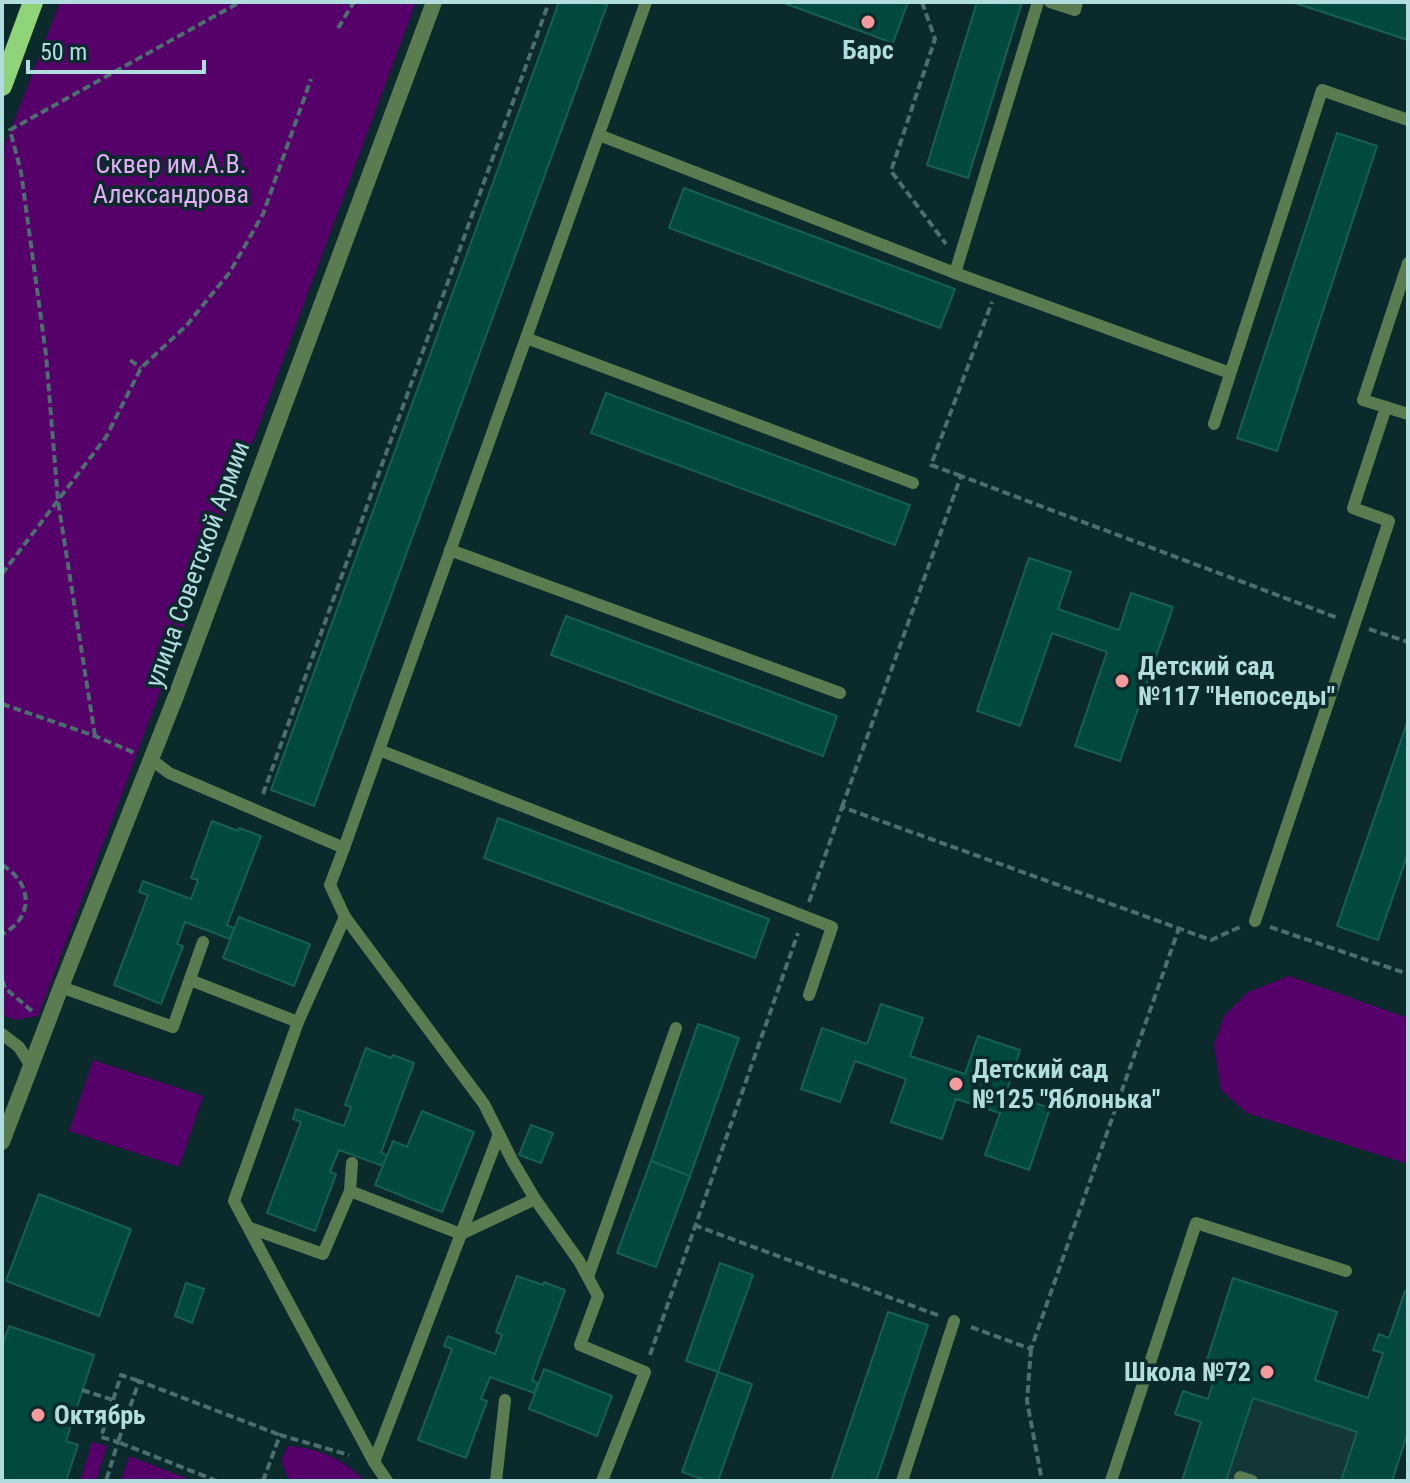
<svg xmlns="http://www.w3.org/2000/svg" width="1410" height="1483" viewBox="0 0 1410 1483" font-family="'Roboto Condensed',sans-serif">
<rect width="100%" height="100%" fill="#0b2a2b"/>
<polygon fill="#133738" points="1233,1278 1337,1312 1315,1380 1368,1398 1383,1354 1373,1350 1379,1335 1390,1338 1405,1291 1408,1291 1408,1432 1392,1481 1182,1481 1201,1422 1175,1414 1183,1391 1208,1399 1219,1364 1207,1360"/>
<g fill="#560069">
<polygon points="60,2 416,2 124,789 38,1016 15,1020 2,1015 2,152"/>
<polygon points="1289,976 1408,1018 1408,1164 1247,1113 1221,1090 1214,1045 1224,1016 1248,992"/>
<polygon points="93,1060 203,1096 179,1167 69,1131"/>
<polygon points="92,1442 107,1446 96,1481 80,1481"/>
<path d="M288,1446c32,2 54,13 77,35h-76l-8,-21z"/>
<polygon points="129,1456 194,1481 121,1481"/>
</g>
<g fill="#01493e" stroke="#185f53" stroke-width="2">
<polygon points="559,2 599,2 607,5 314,806 271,790"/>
<polygon points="781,2 908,2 893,43"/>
<polygon points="977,2 1022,2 968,178 927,165"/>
<polygon points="1292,2 1408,2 1408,40"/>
<polygon points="1337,133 1377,146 1277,451 1237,438"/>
<polygon points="684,188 955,289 940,328 669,228"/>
<polygon points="606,393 910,505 895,545 591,433"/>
<polygon points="1029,558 1071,572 1058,609 1119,630 1131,593 1173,607 1120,761 1075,746 1107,652 1052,633 1020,726 977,711"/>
<polygon points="566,616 837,716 823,756 551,655"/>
<polygon points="1408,720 1408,853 1378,940 1337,926"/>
<polygon points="498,818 769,919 755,958 484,858"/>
<polygon points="212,821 238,831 239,828 261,836 227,925 234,928 230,939 185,922 177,944 183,946 161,1004 114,985 148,895 139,892 143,881 191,899 198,880 191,878"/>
<polygon points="239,917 310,944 294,986 223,958"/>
<polygon points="881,1004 923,1018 910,1056 965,1074 978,1036 1020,1050 1006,1093 1050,1108 1029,1170 985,1155 1000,1113 956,1099 942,1139 891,1122 906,1079 855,1061 840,1102 801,1089 822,1028 867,1044"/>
<polygon points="698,1024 739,1038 690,1176 651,1161"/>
<polygon points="366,1048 391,1058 393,1055 414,1063 381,1153 387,1155 383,1166 339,1150 330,1172 336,1174 315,1231 267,1213 301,1122 293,1119 296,1109 344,1126 351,1107 345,1105"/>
<polygon points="422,1111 474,1132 442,1212 375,1185 393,1141 407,1147"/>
<polygon points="531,1125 553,1133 541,1163 519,1155"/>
<polygon points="651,1161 690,1176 656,1267 617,1253"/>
<polygon points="39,1194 131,1229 99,1316 6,1281"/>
<polygon points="720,1263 753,1275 718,1372 686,1361"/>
<polygon points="517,1276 543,1285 544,1282 565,1290 532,1380 538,1383 534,1393 490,1377 481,1399 487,1401 466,1458 418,1440 452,1349 444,1346 448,1336 495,1354 502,1335 496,1332"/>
<polygon points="1233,1278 1337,1312 1315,1380 1368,1398 1383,1353 1373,1350 1379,1334 1389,1338 1405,1291 1408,1291 1408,1432 1392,1481 1341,1481 1357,1432 1253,1398 1226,1481 1182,1481 1201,1422 1175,1414 1183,1391 1208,1399 1219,1364 1207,1360"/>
<polygon points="186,1283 204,1289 192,1323 175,1316"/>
<polygon points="888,1312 928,1325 876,1481 831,1481"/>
<polygon points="9,1326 94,1355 66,1441 78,1445 66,1481 2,1481 2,1347"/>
<polygon points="544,1369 612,1396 597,1436 529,1409"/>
<polygon points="718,1372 752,1384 718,1481 707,1481 682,1472"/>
</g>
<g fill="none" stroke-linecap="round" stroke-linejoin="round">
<g stroke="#4b6e6f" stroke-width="4" stroke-dasharray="8 4" stroke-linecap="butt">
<polyline points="922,2 935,39 891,171 946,244"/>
<polyline points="338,28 354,2"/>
<polyline points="130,360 141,368"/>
<polyline points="961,476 931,465 992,302"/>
<polyline points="2,574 106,437 141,368 186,326 230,272 263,214 311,79"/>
<polyline points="1369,629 1408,642"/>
<polyline points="2,704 95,736 135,753"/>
<polyline points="95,736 58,501 46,355 21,172 10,130 240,2"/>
<polyline points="263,794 549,2"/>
<polyline points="842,807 961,476 1338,618"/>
<path d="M2,865c30,17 33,53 0,69"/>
<polyline points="809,902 842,807 1211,940 1240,927"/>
<polyline points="1270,927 1408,974"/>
<polyline points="2,980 5,988 33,1012"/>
<polyline points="694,1225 940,1316"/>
<polyline points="971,1327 1031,1349 1179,928"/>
<polyline points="1031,1349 1027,1401 1042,1481"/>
<polyline points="650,1355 798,933"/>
<polyline points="82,1390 113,1400 101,1437 118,1442 106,1481"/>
<polyline points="113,1400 121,1375 139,1381"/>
<polyline points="217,1481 118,1442 139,1381 280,1435"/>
<polyline points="263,1481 280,1435 349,1455"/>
</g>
<g stroke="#5b7c51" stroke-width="12">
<polyline points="1050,2 1075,10 1077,2"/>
<polyline points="599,135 955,273 1038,2"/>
<polyline points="1408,263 1363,400 1408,414"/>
<polyline points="955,273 1230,373"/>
<polyline points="526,338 913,483"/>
<polyline points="1214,424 1322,90 1408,120"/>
<polyline points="450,550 840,693"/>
<polyline points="379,750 832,927 809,995"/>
<polyline points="152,760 169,773 344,848 646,2"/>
<polyline points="344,848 330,885 345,917 484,1104 512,1160 535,1199 579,1261 598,1296 580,1345 645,1372 602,1481"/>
<polyline points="1255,921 1389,521 1353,508 1386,407"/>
<polyline points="190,980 298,1022 234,1201 374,1462 387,1481"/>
<polyline points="61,987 173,1027 203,942"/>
<polyline points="298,1022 345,917"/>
<polyline points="2,1034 19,1047 31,1066"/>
<polyline points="352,1163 350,1191 461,1234 374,1462"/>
<polyline points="250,1228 323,1254 350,1191"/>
<polyline points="461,1234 499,1134"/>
<polyline points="461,1234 535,1199"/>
<polyline points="588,1277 676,1028"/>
<polyline points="1240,1477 1252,1481"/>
<polyline points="496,1481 505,1400"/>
<polyline points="902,1481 954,1321"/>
<polyline points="1111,1481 1196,1223 1346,1271"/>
</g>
<polyline stroke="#5b7c51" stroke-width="16" points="2,1142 61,987 176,696 434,2"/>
<polyline stroke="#8fd479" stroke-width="20" points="2,86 33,2"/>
</g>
<g fill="#f59b9d" stroke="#0b2a2b" stroke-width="3">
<circle cx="868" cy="22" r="8"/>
<circle cx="1122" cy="681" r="8"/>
<circle cx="956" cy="1084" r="8"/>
<circle cx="1267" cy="1372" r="8"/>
<circle cx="38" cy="1415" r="8"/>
</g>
<g text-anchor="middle" stroke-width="7" stroke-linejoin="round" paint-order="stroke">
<g font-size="26" font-weight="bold" fill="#b2ddde" stroke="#0b2a2b" text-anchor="start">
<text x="868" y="59" text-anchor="middle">Барс</text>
<text x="1138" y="675">Детский сад<tspan x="1138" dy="30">№117 "Непоседы"</tspan></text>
<text x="972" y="1078">Детский сад<tspan x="972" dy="30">№125 "Яблонька"</tspan></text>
<text x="1251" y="1381" text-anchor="end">Школа №72</text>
<text x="54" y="1424">Октябрь</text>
</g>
<g font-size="26" fill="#e6adf7" stroke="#0b2a2b">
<text x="171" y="173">Сквер им.А.В.<tspan x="171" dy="30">Александрова</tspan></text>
</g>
<g font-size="26" fill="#b2ddde" stroke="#0b2a2b">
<text transform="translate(197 564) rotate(-70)" y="9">улица Советской Армии</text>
</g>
</g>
<rect width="1410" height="1483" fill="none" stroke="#b2ddde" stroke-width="8"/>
<path d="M28 60v12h176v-12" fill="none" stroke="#b2ddde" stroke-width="4"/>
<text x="40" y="60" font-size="24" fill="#b2ddde" stroke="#0b2a2b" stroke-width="6" paint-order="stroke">50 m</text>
</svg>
